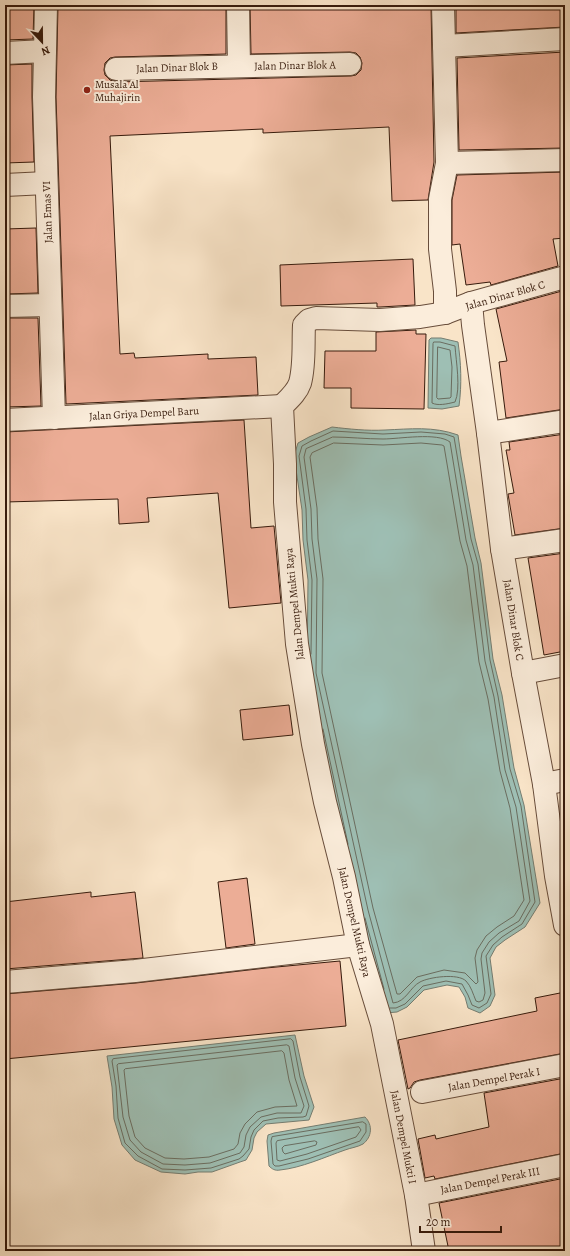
<svg xmlns="http://www.w3.org/2000/svg" width="570" height="1256" viewBox="0 0 570 1256" font-family="Alegreya,serif">
<rect width="100%" height="100%" fill="#f9e4c8"/>
<filter id="stains"><feTurbulence type="fractalNoise" baseFrequency=".005" numOctaves="4"/><feColorMatrix values="0 0 0 0 .2 0 0 0 0 .09 0 0 0 0 .02 0 0 0 .5 -.17"/></filter>
<radialGradient id="worn" r=".72"><stop offset=".6" stop-color="#630" stop-opacity="0"/><stop offset="1" stop-color="#630" stop-opacity=".3"/></radialGradient>
<g fill="#9ebfb4" stroke="#757d71">
<path d="M431,338h10l17,4c3,21 4,42 1,64l-17,3 -14,-1 1,-68z"/>
<path d="M332,427c17,2 35,4 53,3 25,-1 48,-4 73,5l3,21 14,82 6,25 12,96 9,36 12,73 10,37 16,98 -15,24 -20,13 -9,7 -6,11 5,37 -5,11 -10,7 -12,-5 -3,-11 -6,-10 -12,-2 -23,5 -17,17 -10,5 -11,1 -27,-101 -52,-238 1,-94 -5,-40 -1,-30 -8,-54 4,-13 11,-6z"/>
<polygon points="295,1035 304,1076 314,1107 309,1120 266,1124 257,1132 254,1138 252,1150 246,1160 240,1162 212,1172 198,1172 185,1174 161,1172 135,1160 122,1145 114,1119 112,1087 107,1056"/>
<path d="M365,1117c8,8 7,20 -2,27 -5,3 -13,4 -18,6 -20,7 -44,18 -65,20 -5,1 -8,-1 -11,-4l-2,-25 1,-6 6,-2z"/>
</g>
<g fill="none" stroke-linecap="round" stroke-linejoin="round">
<g stroke="#6a6d60" stroke-width="1">
<path d="M434,342h6l15,4c1,15 6,43 0,56 -8,2 -17,4 -23,1l1,-59z"/>
<polygon points="438,347 450,350 452,367 451,397 450,398 438,399 437,398"/>
<path d="M333,437c16,0 33,2 50,2 16,0 54,-7 67,3l16,98 7,25 12,96 9,36 11,73 11,37 14,94 -11,20 -20,12 -10,9 -7,11 -1,6 4,34 -2,7 -4,2 -3,-1c-3,-7 -5,-15 -10,-20 -8,-8 -37,-4 -46,1 -10,5 -14,20 -27,21l-25,-93 -52,-237 1,-94 -5,-40 -1,-30 -7,-52 2,-8z"/>
<polygon points="334,443 383,445 421,443 442,445 444,446 460,541 467,566 479,662 488,699 500,771 510,808 524,900 514,916 497,927 486,936 477,950 475,958 478,982 476,984 465,973 444,970 417,977 400,994 397,994 373,908 322,673 323,579 318,539 317,508 310,457 312,453"/>
<polyline points="311,654 312,580 307,540 306,509 299,456 302,446 311,441 333,431 383,434 421,432 445,434 454,437 471,539 478,564 490,660 498,696 510,769 521,806 535,902 522,924 502,937 493,945 486,956 491,994 487,1003 479,1008 472,1005 468,995 462,984 446,981 423,986 405,1004 396,1008 390,1008"/>
<polyline points="323,729 348,844"/>
<polyline points="365,918 384,989"/>
<polygon points="291,1039 293,1041 300,1077 309,1106 306,1116 303,1117 278,1118 263,1121 254,1130 251,1137 249,1149 243,1156 239,1159 211,1168 185,1170 162,1169 138,1156 125,1143 118,1118 116,1086 112,1061 113,1059"/>
<polygon points="287,1045 289,1046 295,1078 304,1106 301,1113 277,1113 261,1117 250,1127 246,1135 244,1147 240,1153 210,1163 185,1165 163,1164 141,1152 130,1140 123,1117 117,1065 118,1064"/>
<polygon points="282,1051 284,1053 289,1080 297,1106 275,1107 257,1112 245,1124 240,1133 238,1144 234,1149 209,1157 184,1159 165,1158 145,1148 135,1137 129,1116 124,1070 125,1069"/>
<polygon points="363,1122 366,1124 366,1132 360,1141 308,1159 279,1166 275,1166 273,1164 271,1141 272,1137"/>
<polygon points="359,1127 361,1130 356,1137 307,1154 280,1161 277,1160 276,1143 277,1141"/>
<polygon points="315,1141 317,1142 316,1145 285,1154 283,1152 282,1148 284,1146"/>
</g>
</g>
<g fill="#ecad96" stroke="#371b0c">
<polygon points="5,5 34,5 33,39 5,40"/>
<polygon points="58,5 226,5 226,54 115,57 110,58 105,63 104,70 105,75 110,80 116,82 351,76 356,75 361,70 362,63 360,57 356,53 350,52 251,54 250,5 431,5 434,162 428,200 392,201 389,127 263,133 263,129 110,136 120,354 134,353 135,358 208,354 208,359 256,357 258,395 66,404 56,97"/>
<polygon points="456,5 565,5 565,27 456,33"/>
<polygon points="565,52 565,148 459,150 457,58"/>
<polygon points="32,64 32,97 34,162 5,163 5,65"/>
<polygon points="565,172 565,238 553,239 558,266 491,285 490,282 466,285 460,244 452,245 452,200 457,175"/>
<polygon points="36,228 38,293 5,294 5,229"/>
<polygon points="413,259 415,305 380,307 377,307 377,303 281,306 280,265"/>
<polygon points="562,291 565,311 565,409 506,418 499,362 507,361 496,309"/>
<polygon points="5,318 38,318 41,406 5,407"/>
<polygon points="416,330 416,334 426,334 424,409 351,408 351,388 324,388 325,351 376,351 376,332"/>
<polygon points="244,420 251,528 274,526 281,603 229,608 218,493 147,498 149,522 119,524 118,499 5,502 5,432"/>
<polygon points="565,434 565,528 515,535 508,494 514,493 506,450 510,450 509,442"/>
<polygon points="565,553 565,651 544,655 528,558"/>
<polygon points="289,705 293,735 243,740 240,710"/>
<polygon points="247,878 255,944 226,948 218,882"/>
<polygon points="91,892 91,897 135,892 143,958 5,969 5,902"/>
<polygon points="340,961 346,1026 5,1059 5,994 136,983 266,968"/>
<polygon points="565,992 565,1053 420,1080 414,1082 410,1088 408,1089 398,1040 537,1011 535,998"/>
<polygon points="565,1078 565,1153 435,1179 434,1176 425,1178 418,1139 435,1135 436,1139 489,1127 484,1093"/>
<polygon points="565,1178 565,1249 552,1251 449,1251 439,1203"/>
</g>
<g fill="none" stroke-linecap="round" stroke-linejoin="round">
<defs>
<g id="street">
<polyline points="46,5 44,97 54,418"/>
<polyline points="238,5 239,66"/>
<polyline points="443,5 447,163 440,199 440,249 445,291 445,313"/>
<polyline points="444,46 565,39"/>
<polyline points="5,53 45,51"/>
<polyline points="116,69 350,64"/>
<polyline points="447,163 565,160"/>
<polyline points="5,185 46,183"/>
<polyline points="471,303 473,325 488,433 502,549 523,673 544,784 556,876 565,925"/>
<polyline points="5,306 50,305"/>
<polyline points="5,420 282,406"/>
<polyline points="488,433 565,421"/>
<polyline points="502,549 565,540"/>
<polyline points="523,673 565,665"/>
<polyline points="544,784 565,780"/>
<polyline points="5,982 135,971 358,945"/>
<polyline points="422,1092 565,1065"/>
<polyline points="416,1195 565,1165"/>
<path d="M424,1251l-8,-56 -34,-171 -24,-79 -14,-68 -19,-75 -12,-58 -16,-100 -12,-142v-38l-3,-58c7,-7 15,-14 18,-23 5,-18 3,-39 4,-58l5,-5 7,-2 64,2 40,-3 25,-4 26,-10 94,-26"/>
</g>
</defs>
<use href="#street" stroke="#684d3b" stroke-width="24"/>
<use href="#street" stroke="#fbeddb" stroke-width="22"/>
</g>
<circle fill="#8f2418" stroke="#fbeddb" stroke-width="1.5" cx="87" cy="90" r="4"/>
<g text-anchor="middle" stroke-width="4" stroke-linejoin="round" paint-order="stroke">
<g font-size="11" fill="#371b0c" stroke="#fbeddb">
<text transform="translate(295 65) rotate(-1)" y="4">Jalan Dinar Blok A</text>
<text transform="translate(177 67) rotate(-2)" y="4">Jalan Dinar Blok B</text>
<text transform="translate(47 212) rotate(-92)" y="4">Jalan Emas VI</text>
<text transform="translate(505 295) rotate(-16)" y="4">Jalan Dinar Blok C</text>
<text transform="translate(144 413) rotate(-3)" y="4">Jalan Griya Dempel Baru</text>
<text transform="translate(294 604) rotate(-96)" y="4">Jalan Dempel Mukti Raya</text>
<text transform="translate(514 620) rotate(81)" y="4">Jalan Dinar Blok C</text>
<text transform="translate(355 922) rotate(77)" y="4">Jalan Dempel Mukti Raya</text>
<text transform="translate(494 1079) rotate(-10)" y="4">Jalan Dempel Perak I</text>
<text transform="translate(404 1137) rotate(79)" y="4">Jalan Dempel Mukti I</text>
<text transform="translate(490 1180) rotate(-11)" y="4">Jalan Dempel Perak III</text>
</g>
<g font-size="11" fill="#371b0c" stroke="#fbeddb" text-anchor="start">
<text x="95" y="88">Musala Al<tspan x="95" dy="13">Muhajirin</tspan></text>
</g>
</g>
<rect width="570" height="1256" fill="none" stroke="#f9e4c8" stroke-width="20"/>
<rect x="6" y="6" width="558" height="1244" fill="none" stroke="#371b0c" stroke-width="2"/>
<rect x="10" y="10" width="550" height="1236" fill="none" stroke="#371b0c"/>
<g transform="translate(42 42) rotate(158)" stroke="#fbeddb" stroke-width="3" paint-order="stroke">
<path d="M0-3L7 15L0 10L-7 15Z" fill="#371b0c"/>
<text y="-6" font-size="11" font-weight="bold" text-anchor="middle" fill="#371b0c">N</text>
</g>
<path d="M420 1226v6h81v-6" fill="none" stroke="#371b0c" stroke-width="2"/>
<text x="426" y="1226" font-size="12" fill="#371b0c" stroke="#fbeddb" stroke-width="3" paint-order="stroke">20 m</text>
<rect width="100%" height="100%" filter="url(#stains)"/>
<rect width="100%" height="100%" fill="url(#worn)"/>
</svg>
